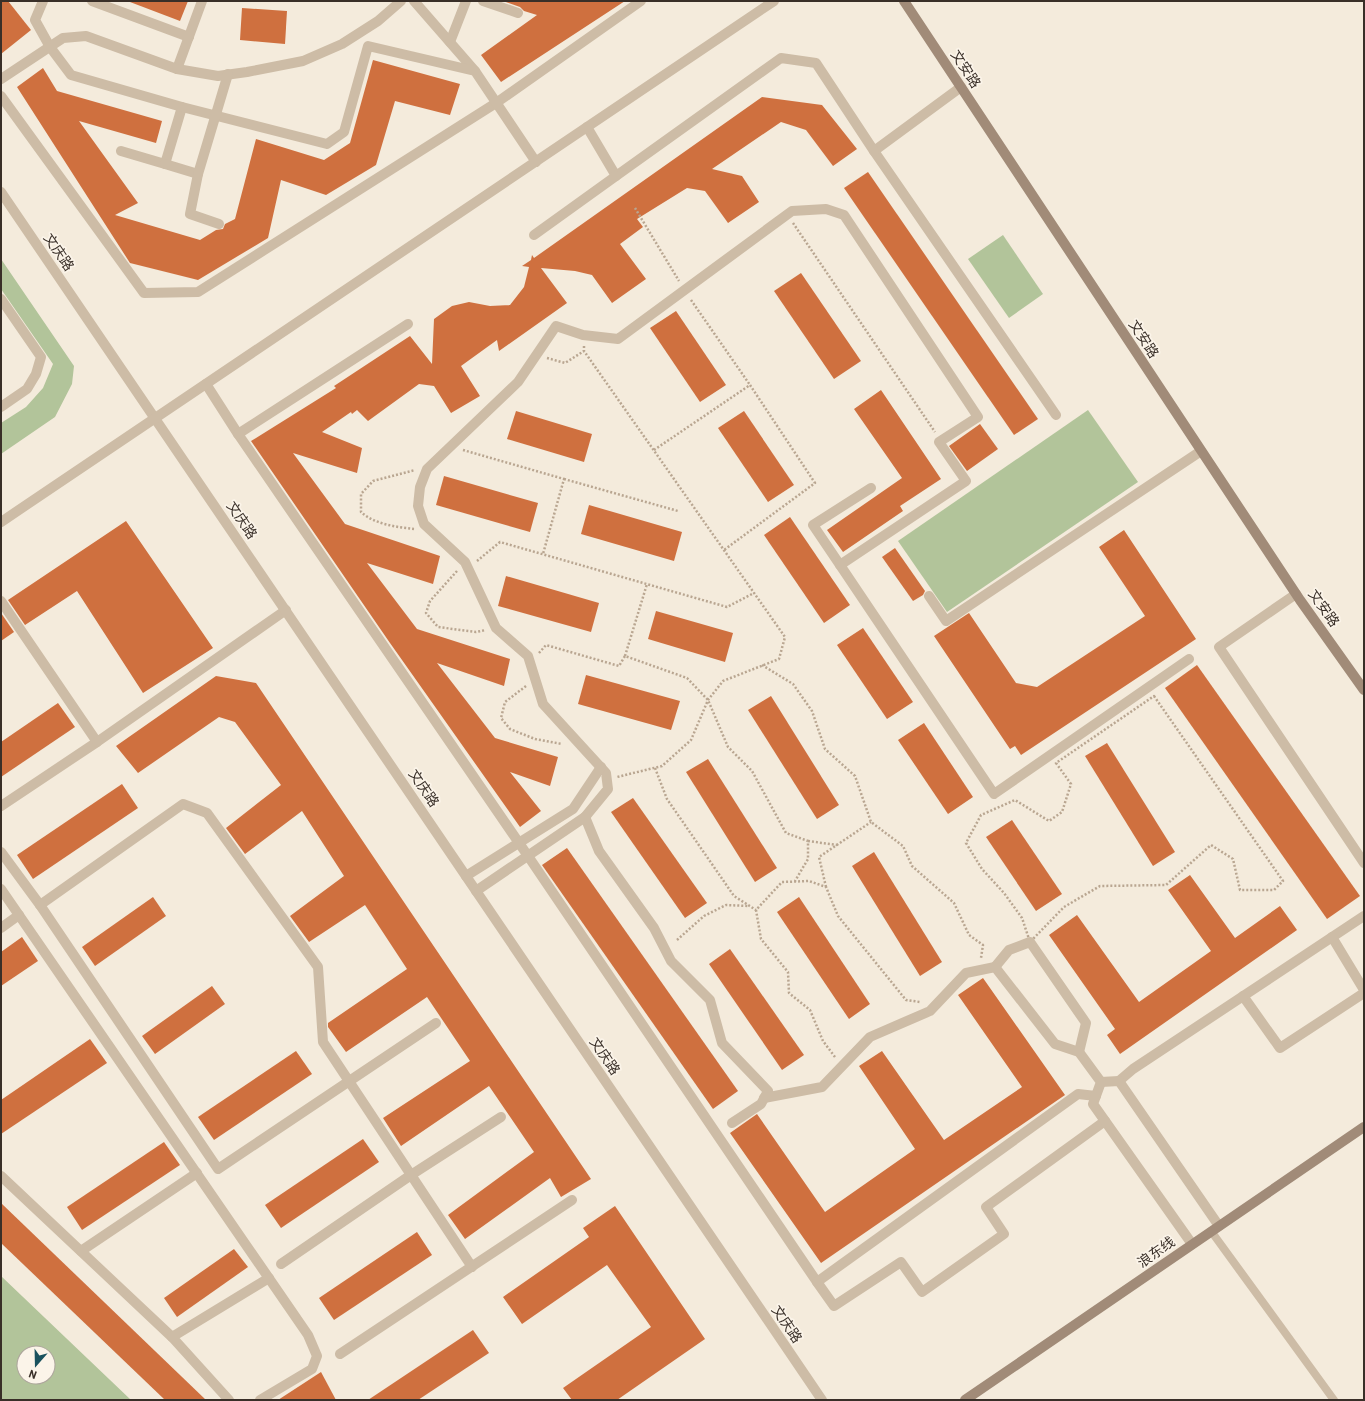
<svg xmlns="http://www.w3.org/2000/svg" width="1365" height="1401" viewBox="0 0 1365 1401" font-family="Barlow,'Noto Sans SC',sans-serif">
<rect width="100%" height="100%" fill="#f4ebdc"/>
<g fill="#b2c49a" fill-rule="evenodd">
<polygon points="1003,235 1043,294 1009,318 968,259"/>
<polygon points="1,259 74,366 72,384 55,417 1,454 1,423 26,407 43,388 53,364 1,289"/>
<polygon points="1088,410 1138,482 947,612 898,541"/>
<path d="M1,1276l130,124h-130zM24,1353h24v24h-24z"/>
</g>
<g fill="#cf703f">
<polygon points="1,1 8,1 31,30 1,54"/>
<polygon points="130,1 188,1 180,21 130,2"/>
<polygon points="503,1 625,1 501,82 481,55 537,15 524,11 520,7"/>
<polygon points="242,8 287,11 285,44 240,40"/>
<polygon points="373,60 460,84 450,115 395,101 376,165 326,195 281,180 268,238 198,280 130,263 17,87 43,68 57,91 162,121 156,143 79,121 138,203 115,215 200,240 216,230 223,229 225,224 235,219 256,139 324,160 350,143"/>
<polygon points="762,97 822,105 857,149 833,166 806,130 781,122 712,169 742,176 759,202 728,223 705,191 687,188 637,219 643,227 620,244 646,279 612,303 592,275 575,271 541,268 567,303 499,351 497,340 461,366 480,396 451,413 434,386 419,384 368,421 357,410 352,414 351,412 322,432 362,448 357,473 293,453 345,524 440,556 433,584 367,563 417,629 510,659 504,686 437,663 495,738 558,757 550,786 510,772 541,811 520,827 390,643 251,441 336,388 334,386 410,336 432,364 434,319 452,306 469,302 490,306 510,305 524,287 529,267 522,266 531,260 532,255 534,258"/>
<polygon points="868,172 1038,419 1014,435 844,188"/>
<polygon points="801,273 861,361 834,379 774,291"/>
<polygon points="676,311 726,385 700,402 650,328"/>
<polygon points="881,390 941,479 900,506 903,511 843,552 827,530 902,478 854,409"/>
<polygon points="516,411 592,434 584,462 507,439"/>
<polygon points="744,411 794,485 768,502 718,428"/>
<polygon points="980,424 998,449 967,471 949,446"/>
<polygon points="444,476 538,503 530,532 436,505"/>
<polygon points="589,505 682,532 674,561 581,534"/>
<polygon points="790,517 850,605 824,623 764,535"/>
<polygon points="126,521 213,648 143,693 77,591 25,625 8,600"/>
<polygon points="1124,530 1196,639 1021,755 1015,746 1010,749 934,636 969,613 1016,683 1037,687 1145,616 1099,547"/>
<polygon points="895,548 925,591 923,595 913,601 882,557"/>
<polygon points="506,576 599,603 591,632 498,606"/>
<polygon points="656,611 733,633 725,662 648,639"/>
<polygon points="1,613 14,632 1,641"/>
<polygon points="863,628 913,702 887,719 837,645"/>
<polygon points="1197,665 1360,896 1327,919 1165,688"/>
<polygon points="586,675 680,701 671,730 578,704"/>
<polygon points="216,676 256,683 591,1179 561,1197 550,1178 465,1239 448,1215 534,1152 489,1086 401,1146 383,1118 470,1061 427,997 346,1052 328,1027 328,1023 407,969 365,905 309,942 290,916 344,876 302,811 245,854 226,828 281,785 235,722 219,717 138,773 116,746"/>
<polygon points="771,696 839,805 817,819 748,710"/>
<polygon points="58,703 75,727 1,777 1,742"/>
<polygon points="924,723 973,797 948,814 898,740"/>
<polygon points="1107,743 1175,852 1153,866 1085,756"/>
<polygon points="708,759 777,868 755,882 686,772"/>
<polygon points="122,784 138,808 33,879 17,855"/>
<polygon points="633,798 707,903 685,918 611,812"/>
<polygon points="1012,820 1062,894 1036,911 986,837"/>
<polygon points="567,848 738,1091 713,1109 542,865"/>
<polygon points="874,852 942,962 920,976 852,866"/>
<polygon points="1190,875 1235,938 1280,906 1297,930 1120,1054 1107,1035 1115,1029 1049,935 1077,915 1139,1002 1211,951 1168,890"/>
<polygon points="153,897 166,916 95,966 82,947"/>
<polygon points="799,897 870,1004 849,1019 777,912"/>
<polygon points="22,937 38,961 1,986 1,952"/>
<polygon points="730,949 804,1055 782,1070 709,964"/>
<polygon points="983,978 1065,1095 821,1263 730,1133 757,1114 825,1212 915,1149 859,1066 882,1051 944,1140 1022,1087 958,995"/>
<polygon points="212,986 225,1004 155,1054 142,1036"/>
<polygon points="90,1039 107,1063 1,1134 1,1100"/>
<polygon points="296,1051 312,1074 214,1140 198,1117"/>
<polygon points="363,1139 379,1162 281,1228 265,1205"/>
<polygon points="164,1142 180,1165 82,1230 67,1207"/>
<polygon points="1,1203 206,1400 165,1400 1,1243"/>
<polygon points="615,1206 705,1339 617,1400 572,1400 563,1388 651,1327 607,1265 522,1324 503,1297 589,1237 583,1228"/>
<polygon points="417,1232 432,1255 334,1320 319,1298"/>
<polygon points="234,1249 248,1267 177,1317 164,1298"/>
<polygon points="473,1330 489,1353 418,1400 368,1400"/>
<polygon points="321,1372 336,1400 278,1400"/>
</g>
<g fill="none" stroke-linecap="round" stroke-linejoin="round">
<g stroke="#b9a691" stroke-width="2.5" stroke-dasharray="2 2" stroke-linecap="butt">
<polyline points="635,208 679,281"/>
<polyline points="793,223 935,432"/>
<polyline points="691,300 750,385"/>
<polyline points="584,346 584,351 785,637 779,659 723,681 708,700 691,740 662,766 617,777"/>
<polyline points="547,358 565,363 584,351"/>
<polyline points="463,450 564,479 543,554"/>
<polyline points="654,450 750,385 815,483 724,550"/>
<polyline points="564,479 678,511"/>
<path d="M414,529c-18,-2 -40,-5 -53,-17v-18l12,-13 42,-11"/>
<polyline points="477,561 500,542 727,607 754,593"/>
<polyline points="457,571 430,601 426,613 438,627 476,632 486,630"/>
<polyline points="539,653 546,645 619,666 625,656 687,678 708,700 728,747 752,771 786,833 808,841 808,859 795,881"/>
<polyline points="625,656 647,584"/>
<polyline points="762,665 793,684 812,711 825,749 855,776 871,822 903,846 912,866 954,903 969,935 983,945 981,958"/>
<polyline points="526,686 505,702 501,718 510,729 535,739 562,744"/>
<polygon points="1154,696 1283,881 1274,890 1240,890 1233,859 1211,845 1166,885 1100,886 1064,907 1030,942 1022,918 1004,893 982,869 966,843 981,815 1015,800 1049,821 1062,812 1071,784 1056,763"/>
<polyline points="655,768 667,799 734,896 756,910"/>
<polyline points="808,841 837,845"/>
<polyline points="826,887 819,857 871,822"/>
<polyline points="677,940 704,916 726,905 748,906"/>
<polyline points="835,1057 823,1041 810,1010 789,993 788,972 761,939 756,910 782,882 809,881 826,887 838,916 906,1000 920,1002"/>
</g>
<polyline stroke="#cdbca6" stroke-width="8" points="1211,1231 1334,1400"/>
<g stroke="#cdbca6" stroke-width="10">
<polyline points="43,1 35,20 50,47 71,75 182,107 165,164 121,151"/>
<polyline points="92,1 189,37"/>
<polyline points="414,1 475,71"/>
<polyline points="483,1 518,13"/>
<polyline points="450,42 466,1"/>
<polyline points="177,69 202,1"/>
<polyline points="1,79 63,38 86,36 177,69 218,76 247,72 303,61 342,44 378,21 401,1"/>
<polyline points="961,87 874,151 1056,415"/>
<polyline points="1,96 144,293 198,292 496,103 641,1"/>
<polyline points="182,107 327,144 344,132 368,46 475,71 536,162"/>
<polyline points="587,127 616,176 781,58 816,63 874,151"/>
<polyline points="165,164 198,174 190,214 219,224"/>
<polyline points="198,174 228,74"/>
<polyline points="534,235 616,176"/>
<polyline points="1,299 41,357 36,374 27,389 1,407"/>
<polyline points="206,384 238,434 528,856 817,1282"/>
<polyline points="238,434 408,324"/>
<polyline points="840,565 813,525 871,488"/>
<polyline points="1296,594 1219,647 1364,863"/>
<polyline points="929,596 946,621 1201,451"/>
<polyline points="1,601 97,742 1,806"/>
<polyline points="97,742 286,610"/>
<polyline points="585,817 608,789 606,773 543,704 528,656 496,628 465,562 424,524 418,506 420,487 427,469 518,382 556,326 583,335 618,339 792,211 826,209 844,215 978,417 939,442 966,481 840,565 994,794 1189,659"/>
<polyline points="1,852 40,905 218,1169 436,1023"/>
<polyline points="466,876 573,809 601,767"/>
<polyline points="1,889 308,1335 317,1356 312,1369 260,1400"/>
<polyline points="476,891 585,817 599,851 654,928 671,961 710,1000 722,1043 768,1091 761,1104 732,1123"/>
<polyline points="40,905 183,804 207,813 318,967 323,1042 472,1267"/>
<polyline points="1,928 19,915"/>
<polyline points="1332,937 1364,990"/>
<polyline points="995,967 1009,950 1030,942 1086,1023 1079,1052"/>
<polyline points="1243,996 1280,1048 1364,993"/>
<polyline points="1119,1081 1133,1069 1364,916"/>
<polyline points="1101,1082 1119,1081 1219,1226"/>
<polyline points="1096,1096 1078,1094 817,1282 834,1306 901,1262 922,1292 1004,1234 986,1207 1105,1121"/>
<polyline points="764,1098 822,1087 870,1037 930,1011 966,973 995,967 1055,1044 1079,1052 1101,1082 1093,1104 1192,1244"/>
<polyline points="1,1176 172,1337"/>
<polyline points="81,1251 197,1173"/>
<polyline points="281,1264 411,1175 501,1117"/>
<polyline points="340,1354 572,1200"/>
<polyline points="229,1400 172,1337 269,1278"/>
</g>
<g stroke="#cdbca6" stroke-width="10">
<polyline points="1,192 822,1400"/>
<polyline points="1,522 774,1"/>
</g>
<g stroke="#a18b78" stroke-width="10">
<polyline points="904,1 1300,600 1364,690"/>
<polyline points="965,1400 1364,1127"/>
</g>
</g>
<g text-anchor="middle" stroke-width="3.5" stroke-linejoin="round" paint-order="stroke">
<g font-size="14" fill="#392f28" stroke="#fbf4e9">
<text transform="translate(966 69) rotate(57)" y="5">文安路</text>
<text transform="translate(59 252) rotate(56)" y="5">文庆路</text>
<text transform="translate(1144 339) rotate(57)" y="5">文安路</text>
<text transform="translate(242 520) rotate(56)" y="5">文庆路</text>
<text transform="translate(1324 608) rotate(55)" y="5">文安路</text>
<text transform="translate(424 788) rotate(56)" y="5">文庆路</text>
<text transform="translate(605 1056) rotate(56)" y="5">文庆路</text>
<text transform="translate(1156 1252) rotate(-35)" y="5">浪东线</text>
<text transform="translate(787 1324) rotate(56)" y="5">文庆路</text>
</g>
</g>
<rect width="1365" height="1401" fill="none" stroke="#392f28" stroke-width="4"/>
<g transform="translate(36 1365) rotate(200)"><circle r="19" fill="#fbf4e9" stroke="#ada59c"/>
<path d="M0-3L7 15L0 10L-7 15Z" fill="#1a525e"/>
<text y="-6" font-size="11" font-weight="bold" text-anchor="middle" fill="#392f28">N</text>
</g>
</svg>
